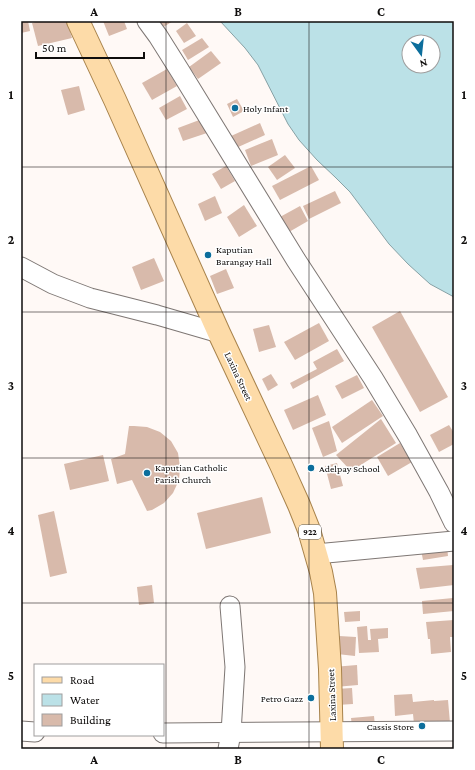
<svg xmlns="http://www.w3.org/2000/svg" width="475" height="770" viewBox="0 0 475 770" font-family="'Crimson Pro',serif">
<rect width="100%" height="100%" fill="#fff9f6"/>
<path fill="#bbe1e7" stroke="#87a1a5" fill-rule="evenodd" d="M220,21h234v276l-24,-13 -22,-20 -19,-20 -39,-52 -15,-15 -18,-17 -18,-20 -11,-16 -30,-59 -13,-17zM409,42h24v24h-24z"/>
<g fill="#d8baab">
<polygon points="21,21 28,21 30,31 21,33"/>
<polygon points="40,21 67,21 72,38 38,46 32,23"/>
<polygon points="103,21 124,21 127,29 109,36"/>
<polygon points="158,21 173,21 162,28"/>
<polygon points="187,23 196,36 184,43 176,31"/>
<polygon points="202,38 209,47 188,60 182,50"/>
<polygon points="211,51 221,63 198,79 189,67"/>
<polygon points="167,69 177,86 152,100 142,83"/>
<polygon points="79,86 85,110 68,115 61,90"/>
<polygon points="180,96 187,109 166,120 159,108"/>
<polygon points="237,99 244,111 233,117 227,104"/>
<polygon points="202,119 207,133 183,141 178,128"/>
<polygon points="260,123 265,135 236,148 231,136"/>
<polygon points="272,139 278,155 251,166 245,150"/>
<polygon points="285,155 295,168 277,180 268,167"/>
<polygon points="226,166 235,181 221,189 212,174"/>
<polygon points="311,166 319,180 280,200 272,186"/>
<polygon points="335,191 341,203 309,219 303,206"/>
<polygon points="215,196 222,213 205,221 198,204"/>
<polygon points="244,205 257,226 239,237 227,217"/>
<polygon points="300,206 308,221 289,232 280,217"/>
<polygon points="154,258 164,281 141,290 132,267"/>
<polygon points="226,269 234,288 217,294 210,276"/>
<polygon points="400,311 448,397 420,412 372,327"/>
<polygon points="319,323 329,341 295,360 284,342"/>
<polygon points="269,325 276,347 259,352 253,329"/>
<polygon points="337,349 344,361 293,389 290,383 317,369 313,362"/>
<polygon points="271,374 278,385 268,391 262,379"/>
<polygon points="357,375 364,388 342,399 335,386"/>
<polygon points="318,395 326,415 293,430 284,410"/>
<polygon points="372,400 383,416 342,443 332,427"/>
<polygon points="381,419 396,443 351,471 336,455"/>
<polygon points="329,421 337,451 323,457 312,428"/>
<polygon points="449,425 454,433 454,444 439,452 430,435"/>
<polygon points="129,426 134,426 147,427 160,432 171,441 178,453 180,467 179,480 173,493 164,503 152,510 147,511 132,480 117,484 111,459 125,454"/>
<polygon points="400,443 412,462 388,476 377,457"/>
<polygon points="103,455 109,481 70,490 64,464"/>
<polygon points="337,463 343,486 331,489 325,466"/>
<polygon points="262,497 271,533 206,549 197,513"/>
<polygon points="54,511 67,573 50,577 38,515"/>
<polygon points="447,546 448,556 423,560 421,550"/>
<polygon points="453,565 454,585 420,589 416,568"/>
<polygon points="152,585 154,603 139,605 137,587"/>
<polygon points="453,598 454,611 423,614 422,601"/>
<polygon points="360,611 360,621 345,622 344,612"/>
<polygon points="454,620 454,637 450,637 451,652 431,654 430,639 428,639 426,622"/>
<polygon points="367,626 368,640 371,640 370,629 388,628 388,638 378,639 379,652 359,653 357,627"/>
<polygon points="339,636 356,637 355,656 337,654"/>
<polygon points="357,665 358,685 335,687 333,667"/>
<polygon points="352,688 353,704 337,705 336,689"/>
<polygon points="412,694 413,702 434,700 434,701 448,700 450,723 414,724 413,714 395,716 394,695"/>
<polygon points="374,716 375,726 352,727 351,718"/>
</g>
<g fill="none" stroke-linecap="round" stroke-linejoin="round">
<defs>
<g id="minor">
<polyline points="147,21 158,36 180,71 296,260 373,378 408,436 439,492 454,523"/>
<polyline points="21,267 53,284 90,298 157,315 219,333"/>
<polyline points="316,554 454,541"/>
<polyline points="21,731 35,732"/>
<polyline points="163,733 454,731"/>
<polyline points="228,749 231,733 235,667 230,606"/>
</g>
<polyline id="major" points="78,21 115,100 219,333 281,465 299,505 309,530 321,572 325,593 330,669 332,749"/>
</defs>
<use href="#minor" stroke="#7e7774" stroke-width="21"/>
<use href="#major" stroke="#a8834c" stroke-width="24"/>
<use href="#minor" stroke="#fff" stroke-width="19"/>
<use href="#major" stroke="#fddba8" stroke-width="22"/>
</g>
<path fill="none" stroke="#0f0d0c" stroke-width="1" stroke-opacity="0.55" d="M166,21v728M309,21v728M21,167h433M21,312h433M21,458h433M21,603h433"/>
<g fill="#0c6e9c" stroke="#fff" stroke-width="1.5">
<circle cx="235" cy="108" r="4"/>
<circle cx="208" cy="255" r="4"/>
<circle cx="311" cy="468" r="4"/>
<circle cx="147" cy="473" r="4"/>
<circle cx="311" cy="698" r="4"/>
<circle cx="422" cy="726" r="4"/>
</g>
<g text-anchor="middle" stroke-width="3" stroke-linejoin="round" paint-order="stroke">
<rect fill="#fff" stroke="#575655" stroke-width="1" x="299" y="525" width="22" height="14" rx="3"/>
<g font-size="9" font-weight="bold" fill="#0f0d0c">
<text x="310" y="535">922</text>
</g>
<g font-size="10" fill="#0f0d0c" stroke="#fff" text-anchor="start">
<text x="243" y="112">Holy Infant</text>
<text x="216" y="253">Kaputian<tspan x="216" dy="12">Barangay Hall</tspan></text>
<text x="155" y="471">Kaputian Catholic<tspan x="155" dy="12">Parish Church</tspan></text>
<text x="319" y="472">Adelpay School</text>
<text x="303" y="702" text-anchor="end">Petro Gazz</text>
<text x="414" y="730" text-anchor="end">Cassis Store</text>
</g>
<g font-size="10" fill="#0f0d0c" stroke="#fff">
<text transform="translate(239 376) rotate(65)" y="4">Laxina Street</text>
<text transform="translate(331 695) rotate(-92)" y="4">Laxina Street</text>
</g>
</g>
<rect width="475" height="770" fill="none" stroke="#ffffff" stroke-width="44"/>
<rect x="34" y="664" width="130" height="72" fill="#ffffff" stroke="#9f9e9e"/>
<rect x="42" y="677" width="20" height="6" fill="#fddba8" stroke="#9f9e9e"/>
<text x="70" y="684" font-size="12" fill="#0f0d0c">Road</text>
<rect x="42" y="694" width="20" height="12" fill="#bbe1e7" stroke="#9f9e9e"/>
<text x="70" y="704" font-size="12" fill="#0f0d0c">Water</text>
<rect x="42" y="714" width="20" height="12" fill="#d8baab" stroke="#9f9e9e"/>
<text x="70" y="724" font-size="12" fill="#0f0d0c">Building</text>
<g transform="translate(421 54) rotate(165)"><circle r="19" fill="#ffffff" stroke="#9f9e9e"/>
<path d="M0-3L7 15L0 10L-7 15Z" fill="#0c6e9c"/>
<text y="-6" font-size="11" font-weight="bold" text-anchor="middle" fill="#0f0d0c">N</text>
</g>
<path d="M36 52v6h108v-6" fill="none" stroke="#0f0d0c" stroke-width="2"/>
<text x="42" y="52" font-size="12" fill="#0f0d0c" stroke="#ffffff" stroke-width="3" paint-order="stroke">50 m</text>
<rect x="22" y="22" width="431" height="726" fill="none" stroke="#0f0d0c" stroke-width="1.5"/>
<g font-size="13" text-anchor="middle" font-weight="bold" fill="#0f0d0c">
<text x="94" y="16">A</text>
<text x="238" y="16">B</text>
<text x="381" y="16">C</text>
<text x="11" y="99">1</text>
<text x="464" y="99">1</text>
<text x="11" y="244">2</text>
<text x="464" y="244">2</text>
<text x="11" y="390">3</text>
<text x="464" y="390">3</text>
<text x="11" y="535">4</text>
<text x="464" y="535">4</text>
<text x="11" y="680">5</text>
<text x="464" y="680">5</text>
<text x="94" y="764">A</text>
<text x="238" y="764">B</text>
<text x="381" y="764">C</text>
</g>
</svg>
